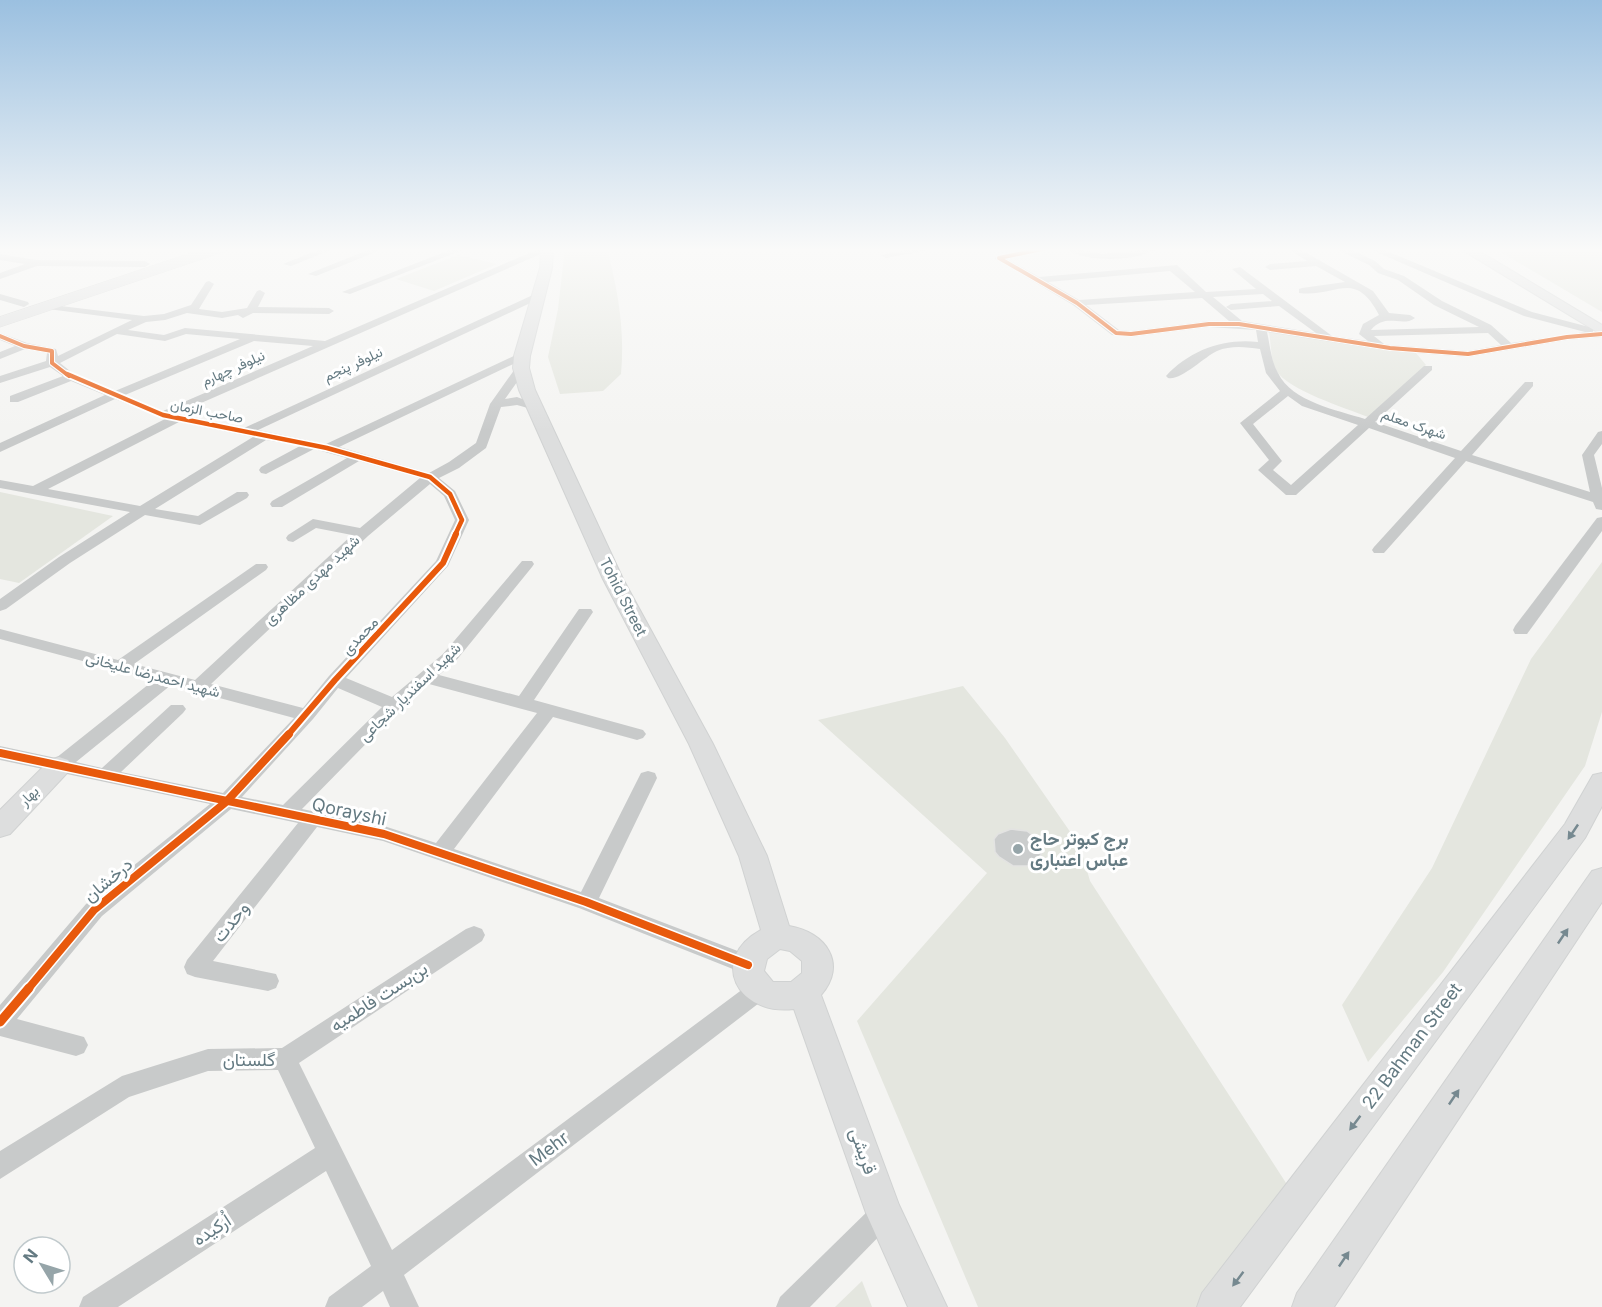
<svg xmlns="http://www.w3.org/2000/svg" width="1602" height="1307" viewBox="0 0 1602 1307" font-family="Inter,Vazirmatn,sans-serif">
<rect width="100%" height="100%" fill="#f4f4f2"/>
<g fill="#e4e6df">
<path d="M565,248h42c11,44 18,81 14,126l-18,17 -43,3 -12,-37 10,-48z"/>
<polygon points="1494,248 1602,248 1602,312"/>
<polygon points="458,255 497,264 434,291 396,279"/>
<path d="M1269,332l147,21 10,12 -58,52c-22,-9 -81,-27 -92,-47 -5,-9 -5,-27 -7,-38z"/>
<polygon points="0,492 113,516 19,583 0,579"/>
<polygon points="1602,562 1602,712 1585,766 1443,972 1368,1062 1342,1005 1432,868 1531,659"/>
<polygon points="963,686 1005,738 1080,846 1090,881 1288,1186 1197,1307 978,1307 857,1021 987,873 818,720"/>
<polygon points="862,1281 872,1307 835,1307"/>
</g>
<polygon fill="#cbcdcd" stroke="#e3e3e2" stroke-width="1.5" points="1011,829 1027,831 1039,840 1042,853 1036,863 1029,866 1013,866 999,857 995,852 994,839 998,834"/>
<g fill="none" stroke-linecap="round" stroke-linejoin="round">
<defs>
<g id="secondary">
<path d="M541,248h12l-1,20 -22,88 -1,12 6,22 88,189 90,165 54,112 22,70c37,6 59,38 32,69l78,210 48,102h-39l-42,-94 -72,-204c-57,7 -86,-50 -33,-79l-22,-74 -50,-112 -86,-165 -84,-189 -6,-22 1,-12 26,-88zM780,949l10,2 12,10v12l-11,9h-18l-9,-11 3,-12z"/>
<polygon points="1459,248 1474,248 1602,325 1602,335"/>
<polygon points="59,757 68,760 72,766 68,772 10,834 0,837 0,810 50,760"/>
<polygon points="1602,773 1602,806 1585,838 1240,1307 1197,1307 1202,1293 1565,824 1593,775"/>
<polygon points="1602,868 1602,902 1334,1307 1292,1307 1297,1293 1592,871"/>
</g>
<polygon id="primary" points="206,248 228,248 226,251 0,327 0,317"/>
</defs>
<use href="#secondary" stroke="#d0d2d2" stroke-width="2"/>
<use href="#primary" stroke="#d1d2d1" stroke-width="1"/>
<g fill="#c8caca" fill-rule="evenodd">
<polygon points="323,248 336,248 291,266 283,264"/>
<polygon points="373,248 386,248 316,276 308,274"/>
<polygon points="455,248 468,248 350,294 342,292"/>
<path d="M541,248l11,1 -376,165 68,14 291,-134h6v4l-283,132 68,14 192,-90h8v4l-187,89 90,26 20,-11 27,-19 14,-39 27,-38 4,-1 6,3 -22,31 12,-2 24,9 -6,4 -18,-5 -16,2 -15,41 -27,20 -20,10 16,13 14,29 -21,46 -102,112 46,19 51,-43 79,-93h10l2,3 -2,3 -77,95 -16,13 80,21 60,-87h12l2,3 -59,88 109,30 3,4 -3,4 -6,2 -84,-23 -99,132 127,43 60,-119 7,-2 7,2 2,5 -58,120 157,60 3,7 -3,7 -8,3 -169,-67 -196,-67 -66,-14 -104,134 63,13 3,7 -3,7 -8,3 -73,-14 -8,-3 -3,-7 3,-7 111,-137 -67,-14 -129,107 -85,103 67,18 4,8 -4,8 -8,3 -76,-20v-31l86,-101 124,-100 -210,-44v-14l56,12 98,-78 -154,-41v-10l118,31 138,-96h10l2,3 -2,3 -132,94 61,16 157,-145 -36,-7 -23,14 -5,-1 -2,-3 2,-3 25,-16 47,9 60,-50 -61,-17 -77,46h-10l-2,-3 2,-3 75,-43 -33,-9 -48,25 -5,-1 -2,-3 2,-3 39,-21 -34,-6 -111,69 43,7 39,-24h10l2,3 -2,3 -47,27 -55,-10 -75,48 -64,46 -6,2v-12l59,-42 71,-45 -130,-24v-8l33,6 132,-67 -50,-20 -115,53v-9l105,-48 -34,-14 -53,21h-8v-6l53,-20 -13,-9 -50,16v-7l46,-15 1,-8 -22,-4 -25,10v-7l15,-6 -15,-6v-7l27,10 29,6 2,7 74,-36 -84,-11 -4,-1v-4l100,12 20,-2 27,-9 15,-23 3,-1 5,3 -15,25 23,3 25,-4 10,-17 3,-1 5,3 -7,14 71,1 5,3 -5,3 -76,-1 -10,5 -5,-3 -16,3 -35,-5 -22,7 -19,2 -18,8 36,5 21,-7 140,13zM117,334l48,7 21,-7 54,5 -125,52 -40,-16 -15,-12zM254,341l59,5 -150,65 -38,-16zM179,422l74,15 -113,69 -92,-17zM430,484l14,12 11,24 -19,41 -107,115 -26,32 -92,-24 157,-148zM429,684l108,29 -101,130 -52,-17 -82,-17 98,-100zM171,685l123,33 -71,75 -102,-21 62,-59 3,-4 -3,-4h-12l-69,63 -26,-6zM338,688l44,19 -99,98 -41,-8 71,-78z"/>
<polygon points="915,248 941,248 886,258 881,255"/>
<path d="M1032,248h19l-44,11 32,18 138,-12 29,27 50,-3 -24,-20 8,-2 92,69 36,5 -9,-7 4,-10 16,-9c-25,-47 -42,-17 -80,-22v-4l3,-1 43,-6 -29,-16 -46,4 -5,-3 5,-3 37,-3 -20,-13h11l75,43 16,22 21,2 5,3c-13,10 -29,-6 -44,12l108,-3 -45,-22 -36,-25 -20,-7 -9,-8 -31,-15 10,-2 27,13 9,8 20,7 38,25 49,24 20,18 74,-11 -61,-16 -157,-68h13l152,64 61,16v4l9,-1v6l-35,3 -99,17 -78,-6 -123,-19c3,13 4,29 11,41 14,29 59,37 87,46l59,-53h8v4l-57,52 86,29 64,-69h8v4l-61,69 118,37 -8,-37 16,-23 4,-1v13l-8,11 8,33v22l-6,-1 -3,-7 -127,-41 -82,92h-10l-2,-3 2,-3 81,-89 -86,-30 -73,67h-10l-28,-25 11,-10 -29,-37 40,-32 -14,-18 -6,-24c-14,-2 -29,-4 -43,2 -13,6 -36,30 -49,27l-2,-2c24,-26 58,-38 92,-34l-2,-12 -47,-3 -78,10 -19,-2 -39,-30 -79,-47zM1170,271l25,21 -116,8 -31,-18zM1263,294l9,7 -41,3 -5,3 5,3 48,-4 37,27 -74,-12 -29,-24zM1202,298l27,23h-20l-78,10 -12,-1 -33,-25zM1488,333l13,12 -33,6 -78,-6 -6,-1 -10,-8zM1288,396l14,10 56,19 -67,60 -18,-15 9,-9 -29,-37z"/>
<path d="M1063,248h14l25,6 57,-6c-22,14 -74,15 -96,0z"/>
<polygon points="1210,248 1227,248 1207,253 1205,251"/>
<polygon points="0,254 36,260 145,261 150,264 145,267 37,266 0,279 0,273 25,264 0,260"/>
<polygon points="0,294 28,302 29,304 24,307 0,300"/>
<polygon points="1602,517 1602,531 1527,634 1515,634 1513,630 1515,626 1597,518"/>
<polygon points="474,926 482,929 485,935 482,941 299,1063 392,1250 751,983 759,980 767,983 770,990 767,997 404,1275 419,1307 390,1307 383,1291 362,1307 325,1307 329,1297 371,1266 326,1171 118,1307 79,1307 83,1297 315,1148 278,1070 208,1071 129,1097 0,1179 0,1151 122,1076 208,1049 282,1048 466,929"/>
<polygon points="884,1200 893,1204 897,1213 893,1222 810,1307 776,1307 780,1297 875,1204"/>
</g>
<use href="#secondary" fill="#dddede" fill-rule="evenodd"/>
<use href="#primary" fill="#dddede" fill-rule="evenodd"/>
<defs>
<g id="cycleway-far4">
<polyline points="1047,248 999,258 1077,303 1116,333 1131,334 1209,324 1239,324 1390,348 1468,354 1567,337 1602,334"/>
<polyline points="0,336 24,346 52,351 52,363 69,376"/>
</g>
<polyline id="cycleway-far3" points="67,374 163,415 327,448 430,477 450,494 462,520 455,535"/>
<polyline id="cycleway-far2" points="287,736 335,680 443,563 456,534"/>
<g id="cycleway-far1">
<polyline points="0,753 384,834 586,902 748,965"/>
<polyline points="28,989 94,910 226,802 289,734"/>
</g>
<polyline id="cycleway" points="0,1022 29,988"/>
</defs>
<use href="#cycleway-far4" stroke="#fff" stroke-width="6"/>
<use href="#cycleway-far3" stroke="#fff" stroke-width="8"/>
<use href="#cycleway-far2" stroke="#fff" stroke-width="10"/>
<use href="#cycleway-far1" stroke="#fff" stroke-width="11"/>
<use href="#cycleway" stroke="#fff" stroke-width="13"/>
<use href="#cycleway-far4" stroke="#e8590c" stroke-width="4"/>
<use href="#cycleway-far3" stroke="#e8590c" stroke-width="4.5"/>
<use href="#cycleway-far2" stroke="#e8590c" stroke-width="6"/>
<use href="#cycleway-far1" stroke="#e8590c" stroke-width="8"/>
<use href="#cycleway" stroke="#e8590c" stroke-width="9"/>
</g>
<defs><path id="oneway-solid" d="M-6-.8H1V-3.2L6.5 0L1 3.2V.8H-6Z" transform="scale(1.5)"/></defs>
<g fill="#768990">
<use href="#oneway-solid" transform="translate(1573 832) rotate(124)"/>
<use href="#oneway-solid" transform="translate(1563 936) rotate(-56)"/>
<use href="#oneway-solid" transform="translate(1454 1097) rotate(-56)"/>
<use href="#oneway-solid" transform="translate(1355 1123) rotate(127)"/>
<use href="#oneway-solid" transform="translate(1344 1259) rotate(-56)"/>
<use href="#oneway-solid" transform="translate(1238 1279) rotate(127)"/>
</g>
<linearGradient id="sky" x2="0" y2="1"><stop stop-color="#9bc0e0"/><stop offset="0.58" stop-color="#fafaf9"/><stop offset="1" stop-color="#fafaf9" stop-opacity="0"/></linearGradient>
<rect width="1602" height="431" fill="url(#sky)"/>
<circle fill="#96a5a9" stroke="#fff" stroke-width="2" cx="1018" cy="849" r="6"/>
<g text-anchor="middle" stroke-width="6" stroke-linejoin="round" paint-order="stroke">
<g font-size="14" fill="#647a82" stroke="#fff">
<text transform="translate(353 364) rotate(-25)" y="5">نیلوفر پنجم</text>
<text transform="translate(233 368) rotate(-24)" y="5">نیلوفر چهارم</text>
<text transform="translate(207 411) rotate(11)" y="5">صاحب الزمان</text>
<text transform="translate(1414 424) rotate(19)" y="5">شهرک معلم</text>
</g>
<g font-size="15" fill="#647a82" stroke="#fff">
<text transform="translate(312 580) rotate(-43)" y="5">شهید مهدی مظاهری</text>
<text transform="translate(623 597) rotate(63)" y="5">Tohid Street</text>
<text transform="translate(360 636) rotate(-47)" y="5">محمدی</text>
<text transform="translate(153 675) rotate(15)" y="5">شهید احمدرضا علیخانی</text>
<text transform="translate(410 692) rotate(-44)" y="5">شهید اسفندیار شجاعی</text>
<text transform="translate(29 796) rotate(-45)" y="5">بهار</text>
</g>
<g font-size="18" fill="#647a82" stroke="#fff">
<text transform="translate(349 812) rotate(12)" y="6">Qorayshi</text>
<text transform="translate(108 880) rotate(-40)" y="6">درخشان</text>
<text transform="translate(231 922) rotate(-51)" y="6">وحدت</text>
<text transform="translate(379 997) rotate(-33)" y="6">بن‌بست فاطمیه</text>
<text transform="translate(1412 1046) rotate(-53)" y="6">22 Bahman Street</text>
<text x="249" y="1066">گلستان</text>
<text transform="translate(549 1149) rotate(-37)" y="6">Mehr</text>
<text transform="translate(863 1151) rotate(71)" y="6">قریشی</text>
<text transform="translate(212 1230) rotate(-33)" y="6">اُرکیده</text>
</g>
<g font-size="18" font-weight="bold" fill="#647a82" stroke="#fff" text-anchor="start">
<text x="1030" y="845">برج کبوتر حاج<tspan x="1030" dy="21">عباس اعتباری</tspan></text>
</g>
</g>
<g transform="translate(42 1265) rotate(308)"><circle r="28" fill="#ffffff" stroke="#c1cacd" stroke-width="1.5"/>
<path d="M0-4.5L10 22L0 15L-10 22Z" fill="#96a5a9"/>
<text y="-9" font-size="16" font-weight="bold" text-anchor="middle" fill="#647a82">N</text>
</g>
</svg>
